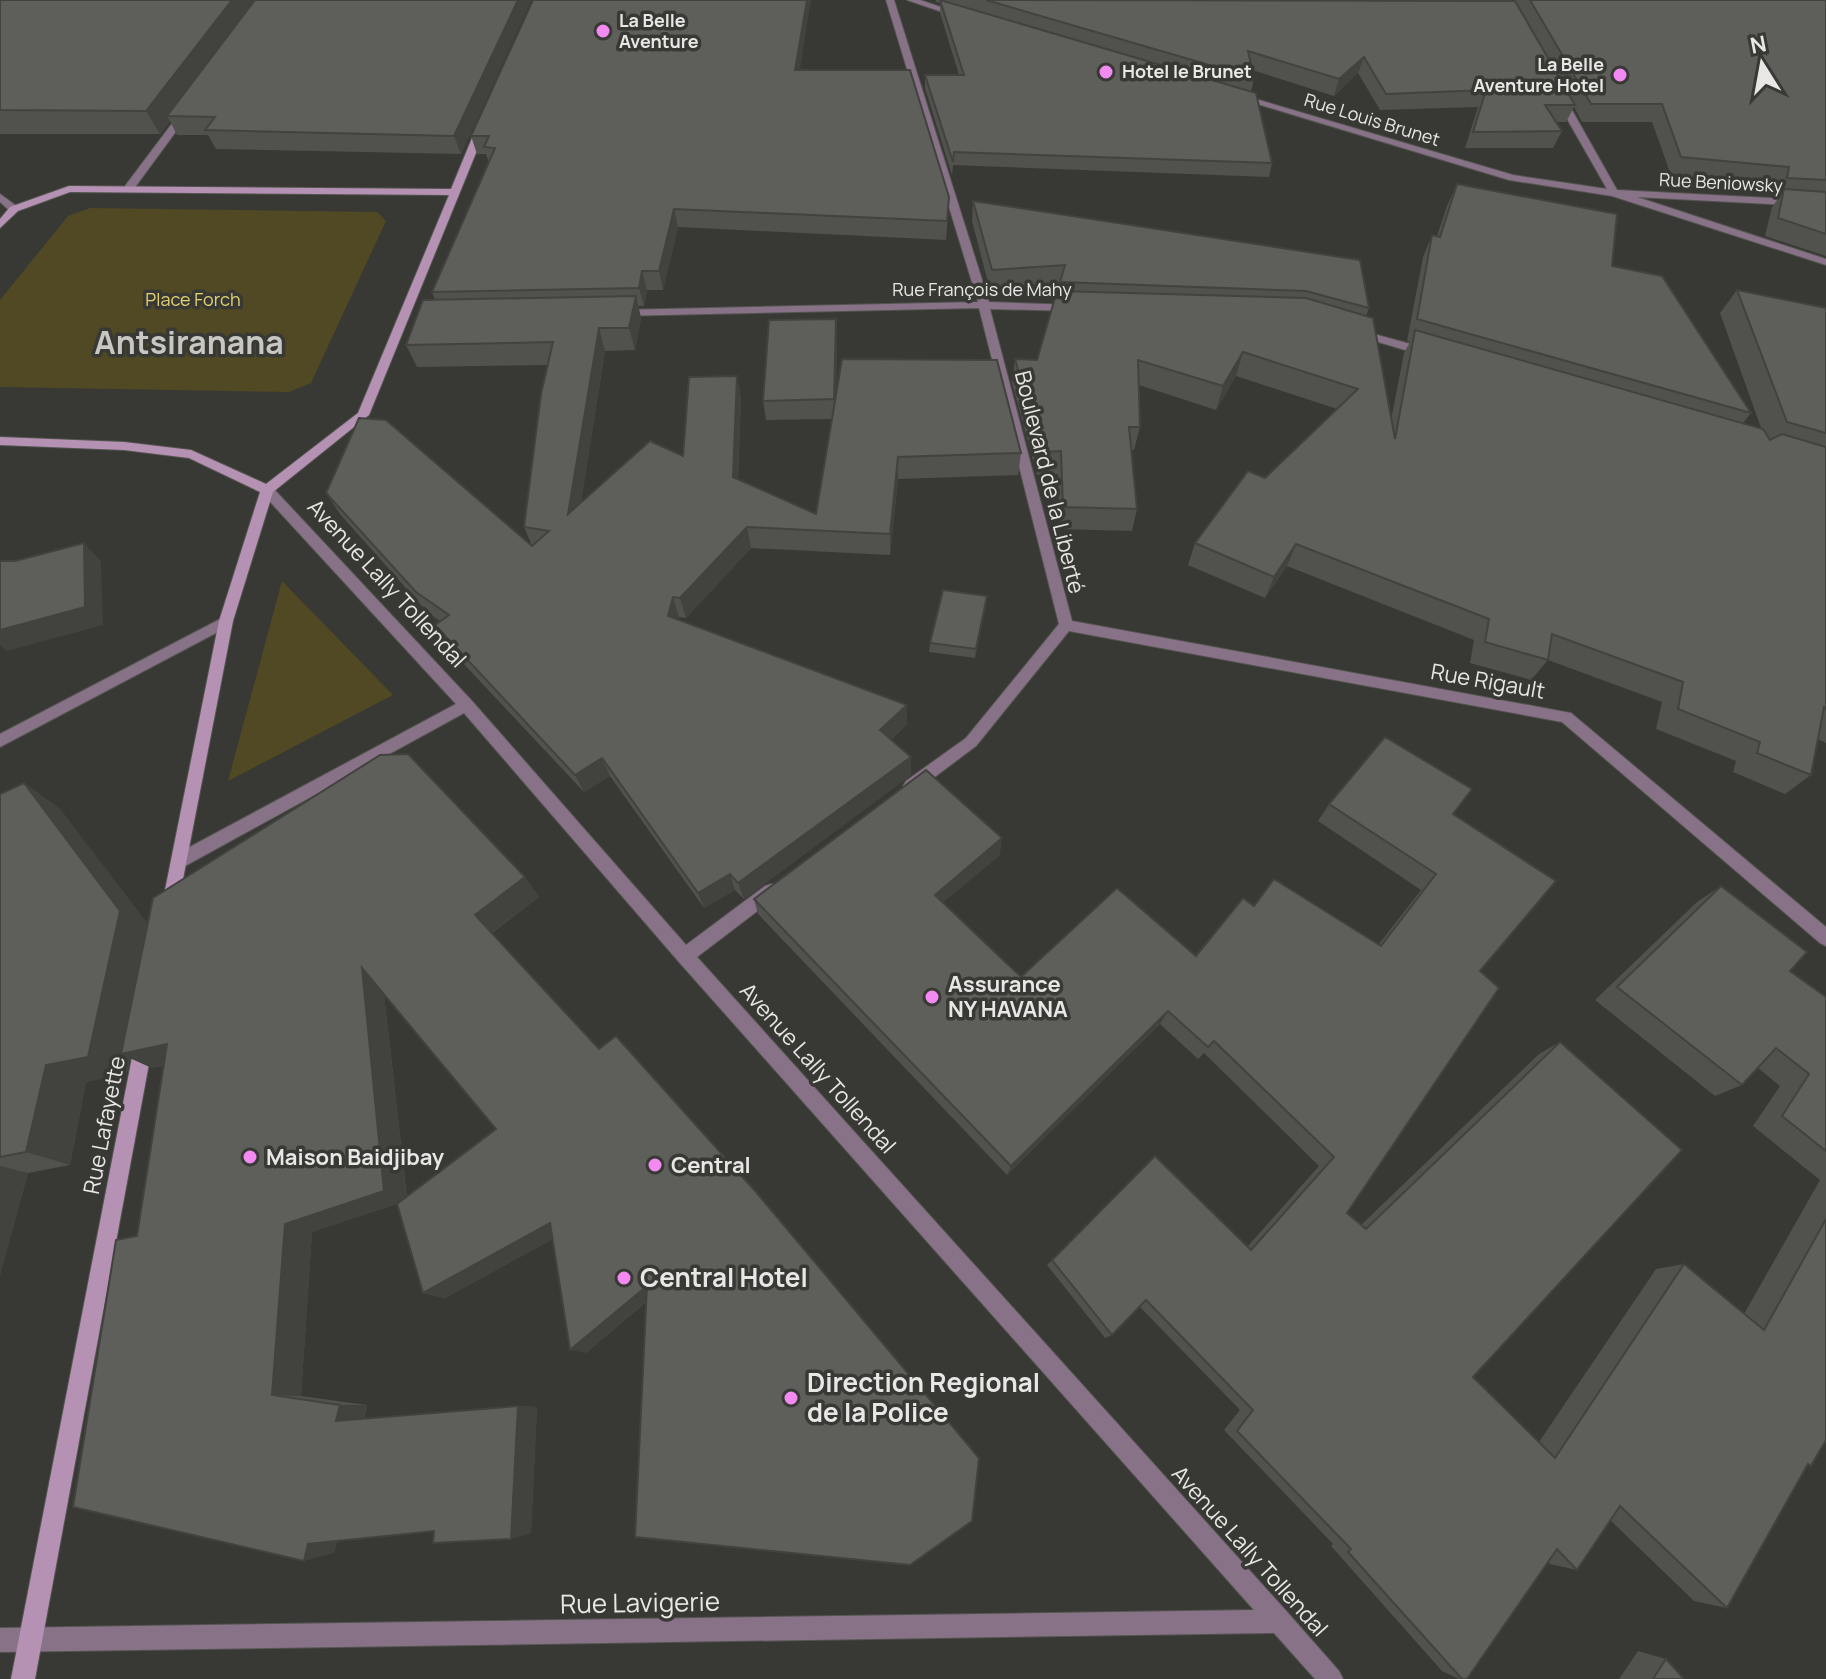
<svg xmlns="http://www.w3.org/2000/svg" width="1826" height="1679" viewBox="0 0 1826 1679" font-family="Manrope,sans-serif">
<rect width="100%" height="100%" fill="#383834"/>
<g fill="#504924">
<polygon points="90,208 377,212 386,221 311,383 289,392 0,387 0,300 68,216"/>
<polygon points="282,581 393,695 228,781"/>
</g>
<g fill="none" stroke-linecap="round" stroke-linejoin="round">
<defs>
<g id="street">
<polygon points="886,0 894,0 989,302 1074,305 1080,308 1074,311 990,309 1072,621 1571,713 1826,927 1826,946 1820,943 1562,722 1069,631 976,746 916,791 906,791 903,786 906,781 966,738 1059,624 979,308 618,316 612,313 618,310 978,302"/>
<polygon points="907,0 920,0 964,15 957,17"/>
<polygon points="1559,93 1564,96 1617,190 1826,201 1826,207 1637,197 1826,259 1826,265 1612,196 1509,180 1234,97 1242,95 1513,175 1607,189 1554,96"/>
<polygon points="183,109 191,111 133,190 125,190 125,186"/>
<polygon points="0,194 18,207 18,211 10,211 0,202"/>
<polygon points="1359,330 1429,349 1431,352 1425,356 1355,335 1353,333"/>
<polygon points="267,486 272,487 472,701 686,945 765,886 771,884 777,886 779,891 777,896 697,957 1288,1613 1339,1671 1343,1679 1315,1679 1274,1633 0,1652 0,1628 1254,1610 679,962 464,713 185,866 179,868 173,866 171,861 173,856 456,704 262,493 262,487"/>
<polygon points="226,616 233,621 231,625 0,747 0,734"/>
</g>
<g id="secondary">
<polygon points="482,123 487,126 369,415 273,492 233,621 178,905 176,910 170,912 164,910 162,905 219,621 260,492 189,458 124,450 0,445 0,437 124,442 191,450 266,484 358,413 449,195 70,192 18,211 0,228 0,219 10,207 69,186 451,189 477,126"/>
<polygon points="144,1033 150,1036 153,1042 35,1679 11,1679 135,1042 138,1036"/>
</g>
</defs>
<use href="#street" stroke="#545450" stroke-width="2"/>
<use href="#secondary" stroke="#545450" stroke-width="2"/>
<use href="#street" fill="#887287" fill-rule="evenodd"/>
<use href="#secondary" fill="#b592b3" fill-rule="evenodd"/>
</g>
<g fill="#51514d" fill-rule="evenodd">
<polygon points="0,0 252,0 253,3 255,0 531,0 461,154 216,149 208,135 177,135 170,121 160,134 0,134"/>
<polygon points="936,0 1826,0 1826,256 1765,236 1772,207 1780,196 1774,195 1777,185 1671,175 1652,122 1582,122 1574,107 1566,122 1556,122 1562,131 1553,148 1465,148 1478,107 1380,110 1358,73 1334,96 1252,70 1254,78 1251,92 1272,163 1269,177 953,165 952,175 925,88 925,75 959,75 940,13 940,3 936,2"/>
<polygon points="800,70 948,215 946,240 678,227 663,290 647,290 644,306 638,306 641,318 635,350 605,351 581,502 683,456 737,376 741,398 738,480 816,514 832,419 766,420 763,401 836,319 837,338 836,392 1021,453 1018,475 898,479 890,555 751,548 686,618 679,617 679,620 907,705 907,724 891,740 911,757 911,775 744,899 735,890 704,908 610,776 584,792 447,646 435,625 440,621 428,613 340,514 326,493 532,546 524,527 548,365 417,367 406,345 435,300 432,292 489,163 486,154 477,154 471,136"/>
<polygon points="1457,184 1612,266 1751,413 1743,423 1761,428 1720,313 1737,290 1826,308 1826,743 1818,739 1811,775 1785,794 1733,772 1736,761 1656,729 1662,702 1548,660 1531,680 1470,663 1474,640 1287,566 1265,598 1188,565 1195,543 1337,409 1236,376 1216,410 1139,385 1140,427 1134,450 1131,450 1137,509 1132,531 1059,529 1058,474 1037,475 1012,383 1015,359 1037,360 1059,291 1060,285 990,290 972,221 973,201 1360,260 1369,308 1366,316 1391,420 1404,353 1410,342 1407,341 1423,257 1432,235 1437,236 1447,206"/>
<polygon points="986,605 975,658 929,652 930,643"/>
<path d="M24,783l36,26 87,115 378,-47 14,20 -47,36 154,369 -60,51 -33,-114 -108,59 -22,-5 -24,-90 -87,29 -11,164 66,9 -3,14 154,-13 19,1 -6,126 -97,-2 -97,10 -3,12 -197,-317 26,-170 -11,2 -22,-10 -3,15 -41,9 -16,83 -42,8 -28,102v-481zM384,994l112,135 -89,68 -4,-36z"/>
<polygon points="1329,804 1453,814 1480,971 1347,1213 1361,1225 1539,1054 1560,1042 1473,1377 1539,1442 1656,1269 1684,1264 1744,1314 1820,1180 1753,1126 1780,1086 1758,1068 1742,1085 1715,1096 1595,1000 1697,902 1721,886 1790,971 1826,997 1826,1440 1811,1466 1807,1466 1727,1608 1694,1601 1610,1520 1577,1570 1550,1564 1548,1562 1467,1679 1459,1679 1442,1671 1331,1546 1333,1544 1224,1430 1240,1410 1139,1306 1112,1335 1105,1338 1047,1265 1052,1260 1247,1247 1319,1166 1204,1053 1198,1059 1160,1024 1007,1175 758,914 754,899 1000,855 943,902 1021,977 1196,956 1254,906 1379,944 1421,890 1318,821"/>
<polygon points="1638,1651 1666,1659 1684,1679 1619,1679"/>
</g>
<g fill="#42423f">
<polygon points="232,0 252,0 255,7 167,116 170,121 160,134 146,111"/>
<polygon points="518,0 531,0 461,154 454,136"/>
<polygon points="807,0 811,0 797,88 795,70"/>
<polygon points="1364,57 1358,73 1334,96 1339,79"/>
<polygon points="674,209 678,227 663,290 659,271"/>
<polygon points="642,271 647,290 644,306 639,288"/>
<polygon points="636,296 641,318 635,350 629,328"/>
<polygon points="836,319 837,338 836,418 834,399"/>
<polygon points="599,328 605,351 576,535 568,514"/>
<polygon points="1243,352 1236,376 1216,410 1223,386"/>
<polygon points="737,376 741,398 737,499 733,477"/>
<polygon points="898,457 898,479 890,555 890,534"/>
<polygon points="747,527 751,548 686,618 680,598"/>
<polygon points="84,543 101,561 103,625 7,651 0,645 0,630"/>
<polygon points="1296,544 1287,566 1265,598 1274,577"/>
<polygon points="987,596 986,605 975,658 976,649"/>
<polygon points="673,597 679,617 674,636 668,616"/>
<polygon points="907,705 907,724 881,749 880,730"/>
<polygon points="911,757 911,775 744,899 738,883"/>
<polygon points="602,758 610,776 584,792 575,775"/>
<polygon points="24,783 60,809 155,933 167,1044 196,1059 152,1068 130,1058 127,1073 86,1082 70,1165 26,1152"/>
<polygon points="1002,838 1000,855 934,910 935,895"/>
<polygon points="730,874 735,890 704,908 698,893"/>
<polygon points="525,877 539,897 491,933 475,915"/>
<polygon points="362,968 383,985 407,1200 312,1232 301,1396 272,1395 285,1224"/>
<polygon points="1168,1011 1160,1024 1007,1175 1011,1166"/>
<polygon points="0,1166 28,1173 0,1275"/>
<polygon points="550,1223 566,1232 445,1298 423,1293"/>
<polygon points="647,1286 658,1291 586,1353 570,1350"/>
<polygon points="340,1405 367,1405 363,1421 336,1421"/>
<polygon points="518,1406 537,1407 531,1533 511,1539"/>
<polygon points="338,1537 334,1553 304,1561 308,1544"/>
</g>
<g fill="#5e5e5a" stroke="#42423f" stroke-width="2">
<polygon points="0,0 232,0 146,111 0,110"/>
<polygon points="255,0 518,0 454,136 205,130 215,117 167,116"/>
<polygon points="533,0 807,0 795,70 910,70 949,197 947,221 674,209 659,271 642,271 639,288 432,292 495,148 484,147 489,136 471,136"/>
<polygon points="940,0 1256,93 1272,163 954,152 953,162 925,75 964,75"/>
<polygon points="986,0 1515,1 1575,105 1545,105 1562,131 1473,132 1486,90 1386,94 1364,57 1339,79 1248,51 1254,78"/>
<polygon points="1530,0 1826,0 1826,180 1787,178 1789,167 1681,157 1662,104 1591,104"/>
<polygon points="1457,184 1617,214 1612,266 1662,276 1751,413 1417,319 1432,235 1440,237"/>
<polygon points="1784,189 1826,192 1826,234 1778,218"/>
<polygon points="973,201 1360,260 1369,308 1306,291 1060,282 1065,265 992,270"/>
<polygon points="1737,290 1826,308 1826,433 1787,422"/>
<polygon points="1057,291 1306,298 1373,318 1395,439 1415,330 1763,429 1770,440 1782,434 1826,447 1826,709 1824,707 1811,775 1757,753 1760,742 1678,709 1683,682 1552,634 1548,660 1485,642 1489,619 1296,544 1274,577 1195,543 1248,471 1265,478 1358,389 1243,352 1223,386 1138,360 1140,427 1129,427 1137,509 1063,507 1061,451 1040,452 1015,359 1037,360"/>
<polygon points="636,296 629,328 599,328 568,514 650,441 683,456 689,377 737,376 733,477 816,514 842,359 997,360 1021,453 898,457 890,534 747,527 680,598 673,597 668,616 907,705 880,730 911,757 738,883 730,874 698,893 602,758 575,775 435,625 449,615 416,592 326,493 359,418 386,420 532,546 549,531 524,527 541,394 553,342 406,345 423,300"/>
<polygon points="836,319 834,399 763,401 769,320"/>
<polygon points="84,543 85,607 0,630 0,561 15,561"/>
<polygon points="943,590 987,596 976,649 930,643"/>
<polygon points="1385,737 1472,789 1453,814 1556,881 1480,971 1499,988 1347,1213 1366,1229 1560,1042 1682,1150 1473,1377 1555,1458 1684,1264 1764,1330 1826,1219 1826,1440 1811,1466 1808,1464 1727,1608 1620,1506 1577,1570 1557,1549 1467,1679 1462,1679 1348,1552 1351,1549 1237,1431 1253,1410 1146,1300 1112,1335 1052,1260 1155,1156 1251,1250 1334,1157 1214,1041 1208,1047 1168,1011 1011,1166 754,899 926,770 1002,838 935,895 1021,977 1117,888 1196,956 1243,898 1254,906 1274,879 1381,946 1436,874 1329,804"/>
<polygon points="408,754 525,877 475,915 599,1049 616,1036 756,1192 979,1458 972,1521 910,1565 635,1537 647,1286 570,1350 550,1223 423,1293 397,1204 496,1129 362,968 384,1191 285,1224 272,1395 340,1405 336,1421 518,1406 511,1539 433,1543 434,1531 308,1544 304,1561 73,1507 116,1240 137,1236 167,1044 121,1054 153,898 380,755"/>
<polygon points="24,783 120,911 88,1057 46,1065 26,1152 0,1157 0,794"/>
<polygon points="1721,886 1807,952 1790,971 1826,997 1826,1151 1782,1116 1809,1074 1776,1048 1742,1085 1617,987"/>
<polygon points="1666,1659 1684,1679 1653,1679"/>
</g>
<g fill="#f38af1" stroke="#383834" stroke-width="3">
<circle cx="603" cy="31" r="8"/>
<circle cx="1106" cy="72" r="8"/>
<circle cx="1620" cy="75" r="8"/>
<circle cx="932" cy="997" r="8"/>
<circle cx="250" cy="1157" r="8"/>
<circle cx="655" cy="1165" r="8"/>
<circle cx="624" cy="1278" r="8"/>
<circle cx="791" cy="1398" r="8"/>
</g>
<g text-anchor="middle" stroke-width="7" stroke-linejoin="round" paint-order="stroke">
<g font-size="18" font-weight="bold" fill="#e8e7e5" stroke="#383834" text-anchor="start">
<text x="619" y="27">La Belle<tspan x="619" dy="21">Aventure</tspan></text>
<text x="1604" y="71" text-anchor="end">La Belle<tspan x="1604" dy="21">Aventure Hotel</tspan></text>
<text x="1122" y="78">Hotel le Brunet</text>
</g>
<g font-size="18" fill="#e8e7e5" stroke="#383834">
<text transform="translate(1372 120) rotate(17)" y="6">Rue Louis Brunet</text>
<text transform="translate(1721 183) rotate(3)" y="6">Rue Beniowsky</text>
<text x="982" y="296">Rue François de Mahy</text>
</g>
<g font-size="18" fill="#e2d270" stroke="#383834">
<text x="193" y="306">Place Forch</text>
</g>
<g font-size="22" fill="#e8e7e5" stroke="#383834">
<text transform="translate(1050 482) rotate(76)" y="8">Boulevard de la Liberté</text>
<text transform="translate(387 583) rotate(47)" y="8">Avenue Lally Tollendal</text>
<text transform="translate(1488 681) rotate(10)" y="8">Rue Rigault</text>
<text transform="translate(818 1068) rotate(48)" y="8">Avenue Lally Tollendal</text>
<text transform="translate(104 1125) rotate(-79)" y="8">Rue Lafayette</text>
<text transform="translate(1250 1551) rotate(48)" y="8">Avenue Lally Tollendal</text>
</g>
<g font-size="22" font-weight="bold" fill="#e8e7e5" stroke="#383834" text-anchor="start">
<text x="948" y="992">Assurance<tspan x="948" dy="25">NY HAVANA</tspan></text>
<text x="266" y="1165">Maison Baidjibay</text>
<text x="671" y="1173">Central</text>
</g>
<g font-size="26" font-weight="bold" fill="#e8e7e5" stroke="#383834" text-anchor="start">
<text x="640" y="1287">Central Hotel</text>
<text x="807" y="1392">Direction Regional<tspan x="807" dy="30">de la Police</tspan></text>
</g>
<g font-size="26" fill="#e8e7e5" stroke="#383834">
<text transform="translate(640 1603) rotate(-1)" y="9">Rue Lavigerie</text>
</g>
<g font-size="32" font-weight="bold" fill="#c8c7c3" stroke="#383834">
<text x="189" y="354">Antsiranana</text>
</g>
</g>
<g transform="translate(1762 64) rotate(349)" stroke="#383834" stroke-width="6" paint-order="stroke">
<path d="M0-6L14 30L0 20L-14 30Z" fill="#e8e7e5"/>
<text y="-12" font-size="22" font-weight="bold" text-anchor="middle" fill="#e8e7e5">N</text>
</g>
</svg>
